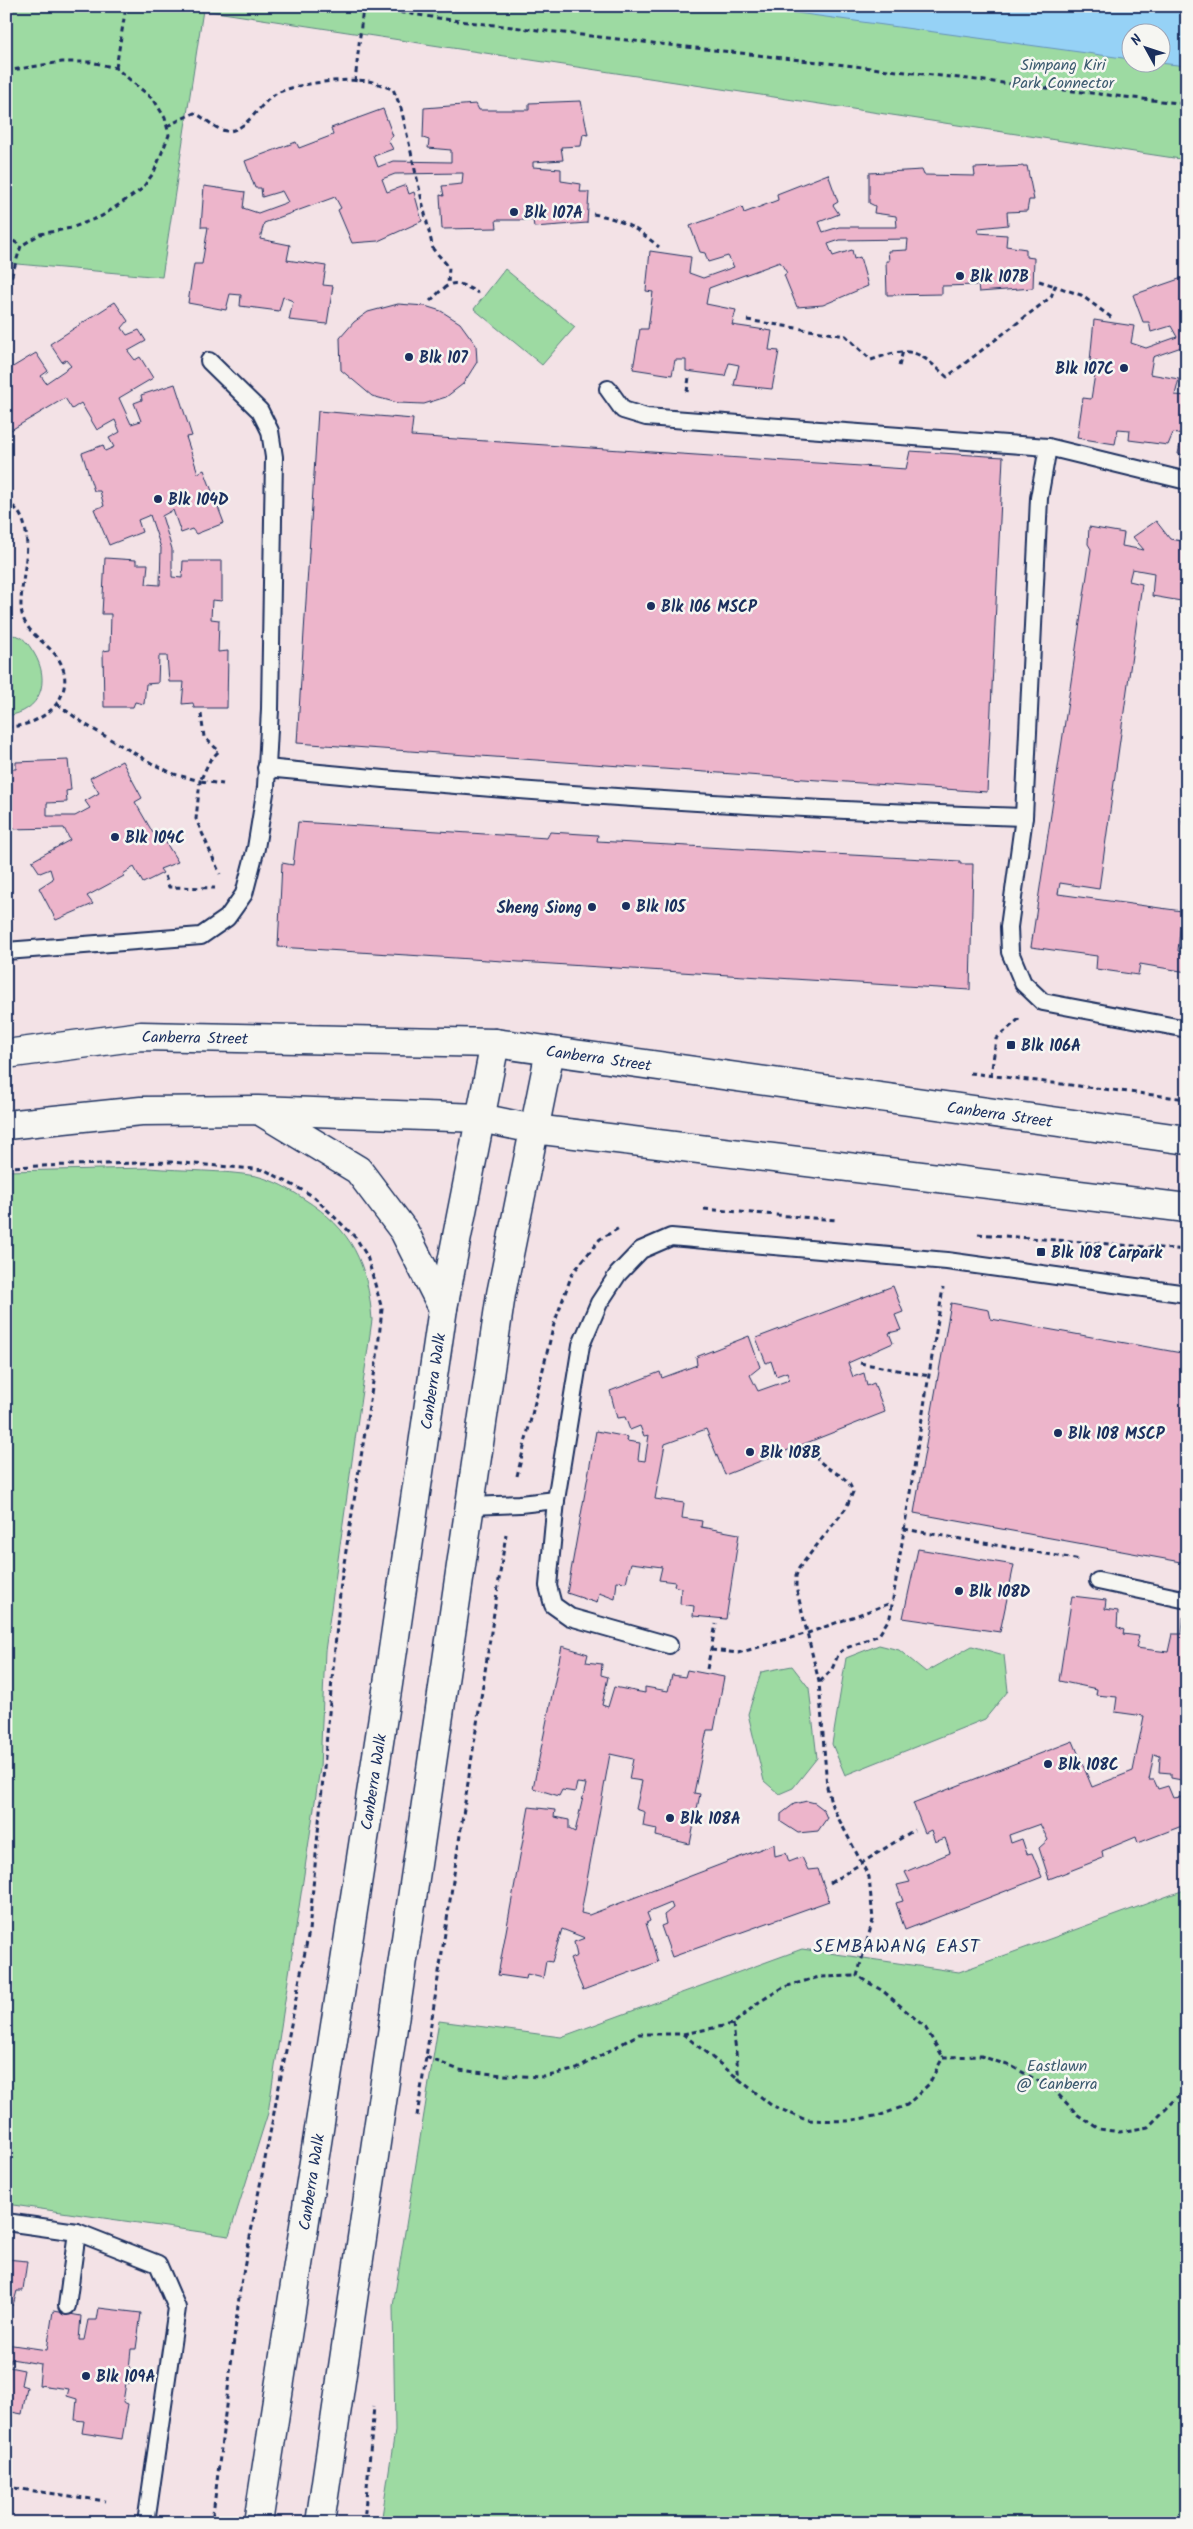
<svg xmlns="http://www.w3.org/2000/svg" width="1193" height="2529" viewBox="0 0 1193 2529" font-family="Kalam,sans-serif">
<rect width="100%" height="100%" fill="#f3e2e6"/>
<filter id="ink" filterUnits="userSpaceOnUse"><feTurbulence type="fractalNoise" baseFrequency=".02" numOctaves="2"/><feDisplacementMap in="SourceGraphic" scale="10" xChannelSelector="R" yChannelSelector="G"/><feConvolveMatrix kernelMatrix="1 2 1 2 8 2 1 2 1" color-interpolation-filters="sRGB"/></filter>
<g filter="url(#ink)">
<g fill="#9ddaa2" stroke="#5c8480" fill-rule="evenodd">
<path d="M6,6h1181v154l-984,-150 -41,267 -156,-14zM1130,32h30v30h-30z"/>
<polygon points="505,269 575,327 542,365 474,309"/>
<path d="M6,635c4,0 9,0 12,1 7,2 12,11 16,17 17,28 7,59 -28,63z"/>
<path d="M149,1168c34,3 73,2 107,8 17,4 34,13 48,23 48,30 64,65 68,121l-47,331 -5,117 -52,345 -39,123 -223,-32v-1033z"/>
<polygon points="879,1645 899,1650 926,1672 972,1646 1004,1655 1008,1691 985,1719 845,1775 832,1744 846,1658"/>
<polygon points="792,1666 809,1688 817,1758 793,1788 779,1794 764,1781 748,1714 761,1672"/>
<polygon points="1187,1889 1187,2523 381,2523 395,2431 393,2306 439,2021 561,2037 802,1949 959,1972"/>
</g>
<polygon fill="#96d2f6" stroke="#6591b9" points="746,6 1187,6 1187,66 1159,63 1160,62 1160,32 1130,32 1130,59"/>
<g fill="#edb5cb" stroke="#1b2f5e">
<polygon points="581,101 588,135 583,134 581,146 561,147 563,160 533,162 533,167 561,169 561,181 581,184 580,192 589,192 587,223 534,227 533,220 496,220 497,228 442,229 440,195 444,196 442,186 462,184 463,173 395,174 382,179 387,192 406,185 409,194 414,192 422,221 378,241 352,243 338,210 341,208 335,197 264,223 260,239 290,245 287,260 326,266 323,285 333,286 327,324 289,320 293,301 283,297 279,311 240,306 241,295 230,294 226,310 188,303 194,264 202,264 208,227 201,227 204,186 245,192 243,208 258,213 288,202 282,191 262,197 261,188 255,188 245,161 296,142 299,148 333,135 331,128 383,109 393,136 388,140 393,149 374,156 378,167 393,161 451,162 451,150 428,148 429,140 423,138 424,108 476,104 479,110 529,110 529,103"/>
<polygon points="1027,166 1034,200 1029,200 1027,211 1007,212 1008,225 979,228 978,233 1007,235 1006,246 1026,249 1026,257 1034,258 1033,288 979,292 978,285 942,286 942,294 887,295 886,261 889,261 888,251 907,250 908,239 840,240 828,244 833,256 852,250 854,259 860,257 868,286 823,305 797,307 784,275 787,273 780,262 709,288 706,304 736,310 732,325 772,331 769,350 779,351 772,389 734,385 739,365 729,363 725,376 686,371 686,360 675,360 672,375 633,369 640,329 648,329 653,292 646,291 650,251 691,257 689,273 703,278 734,267 728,256 708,262 705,253 700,252 690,226 742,207 744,213 778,200 777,194 828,174 838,202 833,205 839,214 819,222 823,232 839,227 897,227 896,216 874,213 875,206 869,203 869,173 922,170 924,175 975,176 974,168"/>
<polygon points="1185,277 1187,345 1153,357 1150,374 1179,379 1175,395 1187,396 1187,455 1178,454 1182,435 1173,433 1168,445 1129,440 1130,430 1118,429 1115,444 1077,438 1083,398 1091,399 1097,362 1090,361 1094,320 1134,326 1131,343 1146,348 1177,337 1171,326 1151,332 1149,322 1143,322 1133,295"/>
<polygon points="115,302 128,321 122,328 127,335 139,330 146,341 128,351 135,360 140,357 153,378 119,398 131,424 141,421 134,403 142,400 141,395 175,384 192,436 186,437 198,473 204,470 224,523 196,534 192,529 181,533 173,510 162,516 172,549 172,577 182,578 183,561 222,561 222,601 212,600 211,619 219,620 218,652 228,651 227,708 194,708 193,703 182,704 184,682 169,682 167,656 159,656 158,683 146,684 144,704 135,702 133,707 104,707 103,651 110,650 111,614 102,614 105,558 136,560 136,564 148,564 146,584 160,585 161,548 150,515 138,520 142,532 109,545 94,509 104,506 100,491 94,491 82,453 103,445 105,451 114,447 109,438 120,432 115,420 97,430 81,403 72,409 65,398 11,430 6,424 6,371 36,353 48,371 41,376 46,383 71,366 66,360 62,362 50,344"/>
<polygon points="398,304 425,306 441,311 460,323 476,345 477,362 463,384 446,397 424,404 398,403 372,396 341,370 340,338 354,322 368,312"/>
<polygon points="318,411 413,419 411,436 906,469 910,451 1003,457 987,792 297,743"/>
<polygon points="1156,521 1170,539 1187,542 1187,602 1152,596 1154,573 1132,569 1129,581 1142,584 1099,889 1060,883 1058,894 1182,911 1178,951 1187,953 1187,972 1140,964 1138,975 1096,969 1097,956 1031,947 1091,549 1088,544 1089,527 1124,533 1122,546 1144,550 1133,537"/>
<polygon points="68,760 71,790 66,791 67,802 47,803 47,816 75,816 90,808 85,801 99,793 90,778 122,761 142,798 135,802 153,833 158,830 178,862 160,869 163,873 143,883 134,867 123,874 124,876 87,896 93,904 56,920 39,888 53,879 50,869 40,873 32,861 70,840 64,828 6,829 6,769 16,769 16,762"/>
<polygon points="298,822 547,838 550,832 598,835 597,841 960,861 960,864 973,864 970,990 278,947 282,863 293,865"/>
<polygon points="893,1286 903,1312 895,1315 901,1330 889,1333 893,1343 848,1363 853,1377 864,1373 867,1386 874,1383 885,1412 725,1475 706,1429 665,1444 655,1499 684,1503 682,1518 702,1521 701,1527 739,1534 726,1619 693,1616 694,1606 680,1604 681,1588 674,1586 675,1582 659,1580 662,1567 631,1563 626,1582 617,1581 615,1599 599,1593 597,1603 567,1593 596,1431 628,1437 627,1441 640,1443 638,1460 645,1461 649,1435 644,1436 640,1426 630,1430 625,1417 617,1418 610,1391 660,1372 662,1378 697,1365 696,1357 749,1336 760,1367 750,1375 758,1391 789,1380 787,1372 776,1376 771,1361 766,1363 756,1338"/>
<polygon points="951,1303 989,1310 991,1319 1187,1354 1187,1563 914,1513"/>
<polygon points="918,1549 1014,1565 1000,1632 903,1618"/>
<polygon points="1072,1596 1106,1600 1105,1609 1118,1611 1117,1627 1124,1630 1123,1634 1139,1636 1136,1648 1168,1652 1172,1634 1182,1634 1183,1617 1187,1618 1187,1781 1171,1778 1171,1773 1159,1772 1160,1756 1154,1754 1149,1780 1154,1780 1158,1789 1168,1786 1173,1798 1181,1797 1187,1824 1138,1843 1136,1837 1102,1851 1103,1858 1049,1879 1039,1848 1048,1840 1040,1824 1009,1835 1011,1843 1022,1839 1027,1854 1032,1853 1042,1877 905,1930 896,1903 903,1901 897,1885 910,1882 905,1872 950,1853 945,1838 935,1842 931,1830 925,1833 913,1803 1073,1741 1092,1787 1133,1771 1144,1716 1115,1712 1117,1697 1096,1695 1097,1689 1059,1681"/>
<polygon points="562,1646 588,1654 586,1662 602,1664 601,1675 608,1677 602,1705 608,1707 614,1687 645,1693 645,1687 668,1691 672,1675 685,1677 687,1670 724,1677 714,1730 707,1730 694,1793 700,1794 690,1844 656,1836 657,1829 643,1826 645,1812 636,1809 642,1781 629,1779 633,1759 610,1754 581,1913 589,1915 774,1844 775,1856 786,1853 789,1862 802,1857 808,1870 818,1869 829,1901 672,1957 661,1926 666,1924 664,1915 673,1908 671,1903 647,1913 650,1921 646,1923 658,1962 583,1990 570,1959 577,1956 574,1942 585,1938 562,1929 552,1962 546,1961 543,1978 527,1974 526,1979 498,1975 529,1807 555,1810 554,1817 569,1820 569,1829 575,1832 586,1784 577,1783 575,1792 562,1790 559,1796 533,1788"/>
<polygon points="807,1801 815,1803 823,1809 827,1818 818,1831 798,1833 781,1822 781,1814 794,1804"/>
<polygon points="6,2259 27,2261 23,2291 17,2291 13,2305 6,2305"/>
<polygon points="99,2308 141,2313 136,2349 131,2349 129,2369 135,2369 131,2384 126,2383 123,2402 128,2404 122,2439 82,2433 84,2421 75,2420 77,2399 67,2396 69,2389 39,2385 41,2364 11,2359 9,2367 24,2370 21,2385 27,2387 22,2414 6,2411 6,2344 47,2350 53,2311 81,2316 79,2340 84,2340 88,2320 97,2320"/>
</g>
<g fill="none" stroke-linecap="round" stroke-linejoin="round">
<defs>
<g id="lane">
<polyline points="608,389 623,410 646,417 1048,447 1187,481"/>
<polyline points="1048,447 1039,498 1024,817 1009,927 1010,952 1023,983 1043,1002 1187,1029"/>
<path d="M266,768c252,25 505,41 758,49"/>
<polyline points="6,951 201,936 227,918 244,894 256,848 266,787 270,709 274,457 270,431 260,411 209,361"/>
<polyline points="470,1506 520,1504 556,1500"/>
<polyline points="1098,1581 1187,1600"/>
<polyline points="669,1645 570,1617 553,1605 548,1586 556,1500 581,1345 599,1303 618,1274 641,1250 671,1237 947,1261 1187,1294"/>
<polyline points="6,2222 77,2232 158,2264 177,2308 146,2523"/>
<polyline points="67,2306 77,2232"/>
</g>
<g id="street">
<path id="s1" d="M6,1054l135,-18 354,7 692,97"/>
<polyline points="262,1112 358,1170 404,1231 443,1308"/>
<polyline points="6,1125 141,1111 258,1110 480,1118 534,1129 1187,1208"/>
<path id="s2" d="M258,2523l130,-839 55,-376 52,-265"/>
<polyline points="320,2523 501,1294 550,1051"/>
</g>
</defs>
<use href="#lane" stroke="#1b2f5e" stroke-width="20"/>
<use href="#street" stroke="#1b2f5e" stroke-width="31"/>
<g stroke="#1b2f5e" stroke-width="3" stroke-dasharray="5 4" stroke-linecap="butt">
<polyline points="356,6 459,21 1187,104"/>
<polyline points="116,68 126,6"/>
<polyline points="6,71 62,62 91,62 116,68 154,100 165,118 169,135 154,172 142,189 102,216 71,228 40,234 21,246 10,281 6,309"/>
<polyline points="355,82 363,7"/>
<path d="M167,126l27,-13c13,5 22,19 36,18 18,-3 30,-27 44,-36 18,-12 73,-17 94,-14 8,1 17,6 25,8l8,19 32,141 16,18 -1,18"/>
<path d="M593,214c27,4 45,15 66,33"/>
<polyline points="6,236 21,246"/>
<polyline points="1039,281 1055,286"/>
<path d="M430,301c21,-20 22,-23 48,-8"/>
<path d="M747,320l99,16 25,24c41,-14 45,-11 76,17l104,-80 4,-11 26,9 31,23"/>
<polyline points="899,366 903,351"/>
<polyline points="687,392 689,377"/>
<path d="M6,501c36,21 14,73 15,106 1,22 19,31 32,45 17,18 15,42 -2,58 -13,11 -28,17 -45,17"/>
<polyline points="57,704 86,725 153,764 174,774 200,781 196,819 220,874"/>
<polyline points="201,714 204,737 219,751 210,760 200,781 223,784"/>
<polyline points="1187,803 1183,820 1187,842"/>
<polyline points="165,876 169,887 215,888"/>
<polyline points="970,1073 1187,1099"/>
<polyline points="991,1076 996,1039 1020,1018"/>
<polyline points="6,1167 171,1162 265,1170 313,1196 356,1238 367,1256 382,1309 377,1357 341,1582 309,1931 240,2289 212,2523"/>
<polyline points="704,1209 837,1220"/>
<polyline points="978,1234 1187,1250"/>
<polyline points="860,1363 929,1376"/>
<path d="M811,1447c11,28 35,22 42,45l-7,16 -47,60 -3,8v11l23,95 8,105 5,19 37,71 4,43 -16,56 26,15 42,36 18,30"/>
<polyline points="517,1476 554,1324 572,1274 600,1239 621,1227"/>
<polyline points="904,1529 1081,1560"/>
<polyline points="711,1650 738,1653 808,1633 891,1603"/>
<polyline points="707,1669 716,1624"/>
<polyline points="820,1682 832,1669 839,1653 844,1649 879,1635 890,1617 943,1288"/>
<polyline points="830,1883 914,1830"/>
<polyline points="733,2024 739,2080"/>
<polyline points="683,2034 733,2024 759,2002 784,1987 819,1977 857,1976"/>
<polyline points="426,2057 459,2070 502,2075 544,2077 577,2069 639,2034 683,2034 771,2105 806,2120 847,2121 881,2115 907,2105 929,2084 943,2057 981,2056 1013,2067 1053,2089 1078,2115 1099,2129 1120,2132 1148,2127 1187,2088"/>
<polyline points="417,2116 506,1534"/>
<polyline points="6,2487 105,2501"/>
<polyline points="364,2523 374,2406"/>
</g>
<use href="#lane" stroke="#f6f6f2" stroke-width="16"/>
<use href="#street" stroke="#f6f6f2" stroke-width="28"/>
</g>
</g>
<g fill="#1b2f5e" stroke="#f6f6f2" stroke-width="2">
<circle cx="514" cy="212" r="5"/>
<circle cx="960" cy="276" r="5"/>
<circle cx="409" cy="357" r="5"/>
<circle cx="1124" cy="368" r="5"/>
<circle cx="158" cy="499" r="5"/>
<circle cx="651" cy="606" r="5"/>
<circle cx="115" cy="837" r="5"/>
<circle cx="626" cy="906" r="5"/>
<circle cx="592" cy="907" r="5"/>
<rect x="1006" y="1040" width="10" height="10" rx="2.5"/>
<rect x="1036" y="1247" width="10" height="10" rx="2.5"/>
<circle cx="1058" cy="1433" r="5"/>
<circle cx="750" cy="1452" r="5"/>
<circle cx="959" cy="1591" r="5"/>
<circle cx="1048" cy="1764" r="5"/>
<circle cx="670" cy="1818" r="5"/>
<circle cx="86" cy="2376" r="5"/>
</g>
<g text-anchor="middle" stroke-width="5" stroke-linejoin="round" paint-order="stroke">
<g font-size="16" fill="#3c5a6f" stroke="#f6f6f2">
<text x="1063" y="70">Simpang Kiri<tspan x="1063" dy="18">Park Connector</tspan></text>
<text x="1057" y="2071">Eastlawn<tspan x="1057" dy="18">@ Canberra</tspan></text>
</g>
<g font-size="16" font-weight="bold" fill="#1b2f5e" stroke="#f6f6f2" text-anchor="start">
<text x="524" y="218">Blk 107A</text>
<text x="970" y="282">Blk 107B</text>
<text x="419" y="363">Blk 107</text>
<text x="1114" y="374" text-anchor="end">Blk 107C</text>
<text x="168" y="505">Blk 104D</text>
<text x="661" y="612">Blk 106 MSCP</text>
<text x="125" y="843">Blk 104C</text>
<text x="636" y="912">Blk 105</text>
<text x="582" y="913" text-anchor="end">Sheng Siong</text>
<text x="1021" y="1051">Blk 106A</text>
<text x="1051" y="1258">Blk 108 Carpark</text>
<text x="1068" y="1439">Blk 108 MSCP</text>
<text x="760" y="1458">Blk 108B</text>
<text x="969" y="1597">Blk 108D</text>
<text x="1058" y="1770">Blk 108C</text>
<text x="680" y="1824">Blk 108A</text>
<text x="96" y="2382">Blk 109A</text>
</g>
<g font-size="16" fill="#1b2f5e" stroke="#f6f6f2">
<text dy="6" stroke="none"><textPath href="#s1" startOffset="190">Canberra Street</textPath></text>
<text dy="6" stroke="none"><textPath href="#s1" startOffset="595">Canberra Street</textPath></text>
<text dy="6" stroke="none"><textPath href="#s1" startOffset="1000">Canberra Street</textPath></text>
<text dy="6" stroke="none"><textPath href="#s2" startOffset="1155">Canberra Walk</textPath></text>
<text dy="6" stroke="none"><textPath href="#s2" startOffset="750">Canberra Walk</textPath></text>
<text dy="6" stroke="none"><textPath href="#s2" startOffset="345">Canberra Walk</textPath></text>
</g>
<g font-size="18" letter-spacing="1" fill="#1b2f5e" stroke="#f6f6f2">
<text x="897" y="1952">SEMBAWANG EAST</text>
</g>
</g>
<rect width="1193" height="2529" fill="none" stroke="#f6f6f2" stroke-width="25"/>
<rect x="12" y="12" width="1168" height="2504" fill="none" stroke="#1b2f5e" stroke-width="2" filter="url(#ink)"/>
<g transform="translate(1146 48) rotate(310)"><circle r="24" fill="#f6f6f2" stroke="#9ea6b7"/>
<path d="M0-4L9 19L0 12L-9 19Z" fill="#1b2f5e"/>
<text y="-8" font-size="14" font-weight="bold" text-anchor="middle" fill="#1b2f5e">N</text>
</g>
</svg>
